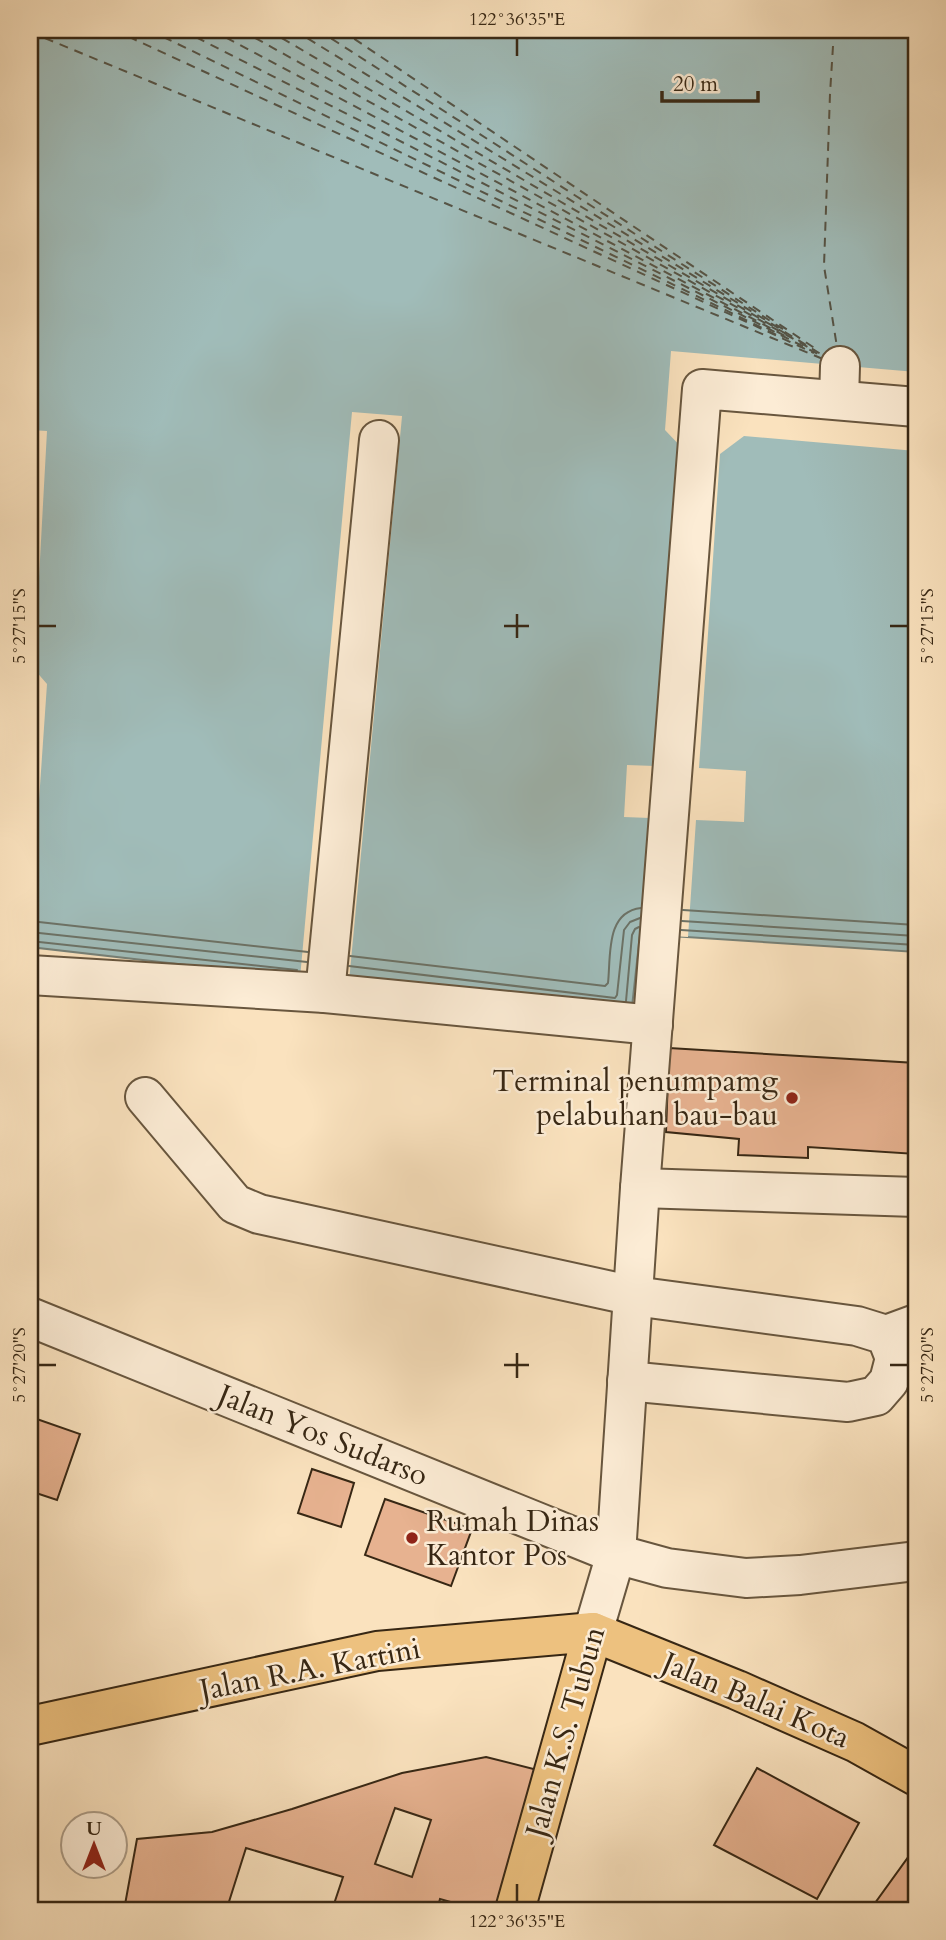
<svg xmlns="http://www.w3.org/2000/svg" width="946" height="1940" viewBox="0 0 946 1940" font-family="Cardo,serif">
<rect width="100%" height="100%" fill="#fae2be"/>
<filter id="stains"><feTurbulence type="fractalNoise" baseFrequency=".00286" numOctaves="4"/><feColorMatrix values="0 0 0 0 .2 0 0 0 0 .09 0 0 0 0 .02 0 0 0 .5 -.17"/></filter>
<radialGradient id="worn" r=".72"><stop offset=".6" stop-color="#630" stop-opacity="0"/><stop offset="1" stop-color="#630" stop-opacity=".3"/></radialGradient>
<polygon fill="#a0bcb9" stroke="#768077" stroke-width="2" points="30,30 916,30 916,952 640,934 631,1016 30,947"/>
<g fill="#fae2be">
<polygon points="671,351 916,372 916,451 744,436 720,454 699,768 746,771 744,822 696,820 688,937 639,934 650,818 624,817 627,765 655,766 685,451 665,430"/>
<polygon points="352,412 402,416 349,982 300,978"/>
<polygon points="30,430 47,431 34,669 47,684 30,931"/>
</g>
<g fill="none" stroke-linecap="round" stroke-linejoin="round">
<g stroke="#6c7266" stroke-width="2">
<polyline points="683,910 916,925"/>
<polyline points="30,921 308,952"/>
<polyline points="682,921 916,936"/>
<polyline points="681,930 916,945"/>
<polyline points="30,932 307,962"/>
<polyline points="30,941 297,970"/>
<path d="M350,956l255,30 3,-3c3,-26 -3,-71 33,-75"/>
<polyline points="349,966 615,998 617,995 624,930 630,922 640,918"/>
<polyline points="626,1001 632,935 635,929 639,927"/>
</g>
<g stroke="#565446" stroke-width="2" stroke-dasharray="9 7" stroke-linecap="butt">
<polyline points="114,30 814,353"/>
<polyline points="149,30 783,338"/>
<polyline points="182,30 824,357"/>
<polyline points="212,30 787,337"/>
<polyline points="241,30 815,351"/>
<polyline points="268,30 788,335"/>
<polyline points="294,30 824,356"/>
<polyline points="318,30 789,333"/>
<polyline points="341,30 816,349"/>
<polyline points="834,30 830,94 824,266 837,347"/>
<polyline points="30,32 823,359"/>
</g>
</g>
<g fill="#e7b290" stroke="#372714" stroke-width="2" fill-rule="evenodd">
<polygon points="669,1048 916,1063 916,1154 808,1147 808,1158 738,1155 739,1139 666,1132"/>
<polygon points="31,1417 80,1434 57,1500 30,1491 30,1422"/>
<polygon points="312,1469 354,1483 341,1527 298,1513"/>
<polygon points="385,1499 472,1529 451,1586 365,1555"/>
<path d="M486,1757l71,18 -48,135h-30l-39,-11 -3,11h-105l11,-33 -97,-29 -19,60 8,2h-111l13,-71 75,-7 80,-23 110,-36zM395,1808l36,12 -19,57 -37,-13z"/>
<polygon points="757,1768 859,1823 817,1899 714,1845"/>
<polygon points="909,1856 916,1861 916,1910 870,1910"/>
</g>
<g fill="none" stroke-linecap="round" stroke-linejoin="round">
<defs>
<g id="minor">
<polyline points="839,400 840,366"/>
<polyline points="30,975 325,993 653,1025"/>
<polyline points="325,993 379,440"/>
<polyline points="145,1097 235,1204 259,1214 634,1296 857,1326 886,1335 895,1358 889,1381 876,1396 848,1402 627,1381"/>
<polyline points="640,1188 916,1197"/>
<polyline points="30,1317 616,1554 667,1568 746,1578 800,1575 916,1561"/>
<polyline points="886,1335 916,1324"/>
<polyline points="593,1632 616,1554 640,1188 702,389 916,407"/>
</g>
<polyline id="major" points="593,1632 737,1690 855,1742 916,1776"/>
<polyline id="highway" points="30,1726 377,1651 593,1632 515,1910"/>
</defs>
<use href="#minor" stroke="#68563e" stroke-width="42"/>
<use href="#major" stroke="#372714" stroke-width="42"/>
<use href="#highway" stroke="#372714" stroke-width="42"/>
<use href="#minor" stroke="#fcecd5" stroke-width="38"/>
<use href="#major" stroke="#edc17f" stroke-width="38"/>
<use href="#highway" stroke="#edc17f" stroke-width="38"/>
</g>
<path fill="none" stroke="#372714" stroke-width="2.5" d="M517,38v18M517,614v24M38,626h18M504,626h25M890,626h18M517,1353v25M38,1365h18M504,1365h25M890,1365h18M517,1884v18"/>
<g fill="#8f2418" stroke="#fcecd5" stroke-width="2.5">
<circle cx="792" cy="1098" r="7"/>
<circle cx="412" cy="1538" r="7"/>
</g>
<g text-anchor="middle" stroke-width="5" stroke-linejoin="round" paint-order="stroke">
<g font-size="30" fill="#372714" stroke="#fcecd5" text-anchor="end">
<text x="778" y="1091">Terminal penumpamg<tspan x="778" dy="34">pelabuhan bau-bau</tspan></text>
<text x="426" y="1531" text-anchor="start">Rumah Dinas<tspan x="426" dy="34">Kantor Pos</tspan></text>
</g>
<g font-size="30" fill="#372714" stroke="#fcecd5">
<text transform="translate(323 1435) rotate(22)" y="10">Jalan Yos Sudarso</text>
<text transform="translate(310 1669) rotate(-11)" y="10">Jalan R.A. Kartini</text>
<text transform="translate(756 1700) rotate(23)" y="10">Jalan Balai Kota</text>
<text transform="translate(565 1732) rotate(-74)" y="10">Jalan K.S. Tubun</text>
</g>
</g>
<rect width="946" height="1940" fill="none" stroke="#fae2be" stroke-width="77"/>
<g transform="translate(94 1845)"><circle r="33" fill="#fcecd5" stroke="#ad9d88" stroke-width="2"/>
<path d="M0-5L12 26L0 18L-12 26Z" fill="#8f2418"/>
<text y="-10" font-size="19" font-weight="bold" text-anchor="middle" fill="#372714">U</text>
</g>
<path d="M662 91v10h96v-10" fill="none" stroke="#372714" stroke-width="3.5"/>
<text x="673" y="91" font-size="21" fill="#372714" stroke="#fcecd5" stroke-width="5" paint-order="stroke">20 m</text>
<rect x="38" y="38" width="870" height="1864" fill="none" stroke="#372714" stroke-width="2.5"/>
<g font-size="18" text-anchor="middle" fill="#372714">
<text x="517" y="25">122°36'35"E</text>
<text transform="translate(19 626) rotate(-90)" y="6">5°27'15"S</text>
<text transform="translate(927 626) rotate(-90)" y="6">5°27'15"S</text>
<text transform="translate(19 1365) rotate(-90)" y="6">5°27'20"S</text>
<text transform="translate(927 1365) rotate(-90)" y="6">5°27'20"S</text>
<text x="517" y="1927">122°36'35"E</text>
</g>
<rect width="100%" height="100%" filter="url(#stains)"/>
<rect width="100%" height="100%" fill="url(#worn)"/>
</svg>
